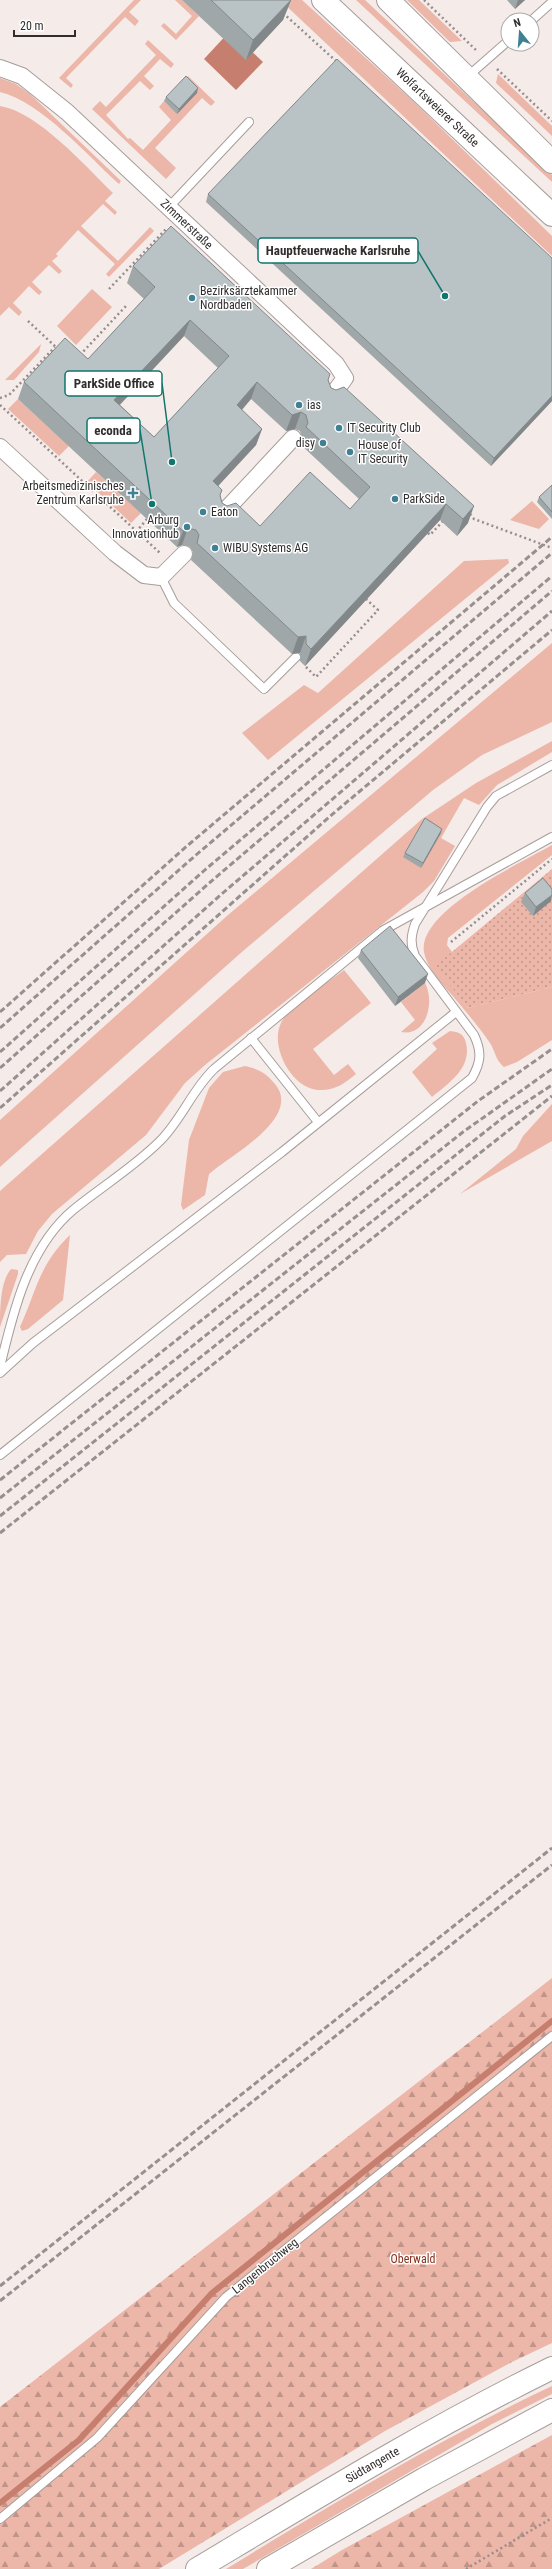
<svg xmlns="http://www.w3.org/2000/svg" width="552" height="2569" viewBox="0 0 552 2569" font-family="'Roboto Condensed',sans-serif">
<defs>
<pattern id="forest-firs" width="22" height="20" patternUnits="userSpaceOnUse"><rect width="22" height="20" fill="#ecb6a8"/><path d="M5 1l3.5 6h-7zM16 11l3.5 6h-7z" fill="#c09489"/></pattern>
<pattern id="garden-dots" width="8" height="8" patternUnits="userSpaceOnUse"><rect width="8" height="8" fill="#ecb6a8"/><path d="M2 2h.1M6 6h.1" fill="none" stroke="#c09489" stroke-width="1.8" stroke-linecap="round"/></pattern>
</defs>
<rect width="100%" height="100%" fill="#f5ebe9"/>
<g fill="#ecb6a8">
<polygon points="134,0 141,0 129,12 139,21 135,26 125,17 66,78 73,85 71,88 59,78"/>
<polygon points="175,0 182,0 199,16 176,40 161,26 164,23 176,34 192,16"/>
<polygon points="280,0 302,0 413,101 552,236 552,256"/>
<polygon points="356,0 365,0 552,175 552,182"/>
<polygon points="407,0 419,0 462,41 450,42"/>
<polygon points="148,40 174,64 171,68 160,59 144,76 154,86 150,90 140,81 106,115 128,139 130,138 143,150 171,120 159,107 164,101 177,113 184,81 188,76 215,102 211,106 202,98 155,148 176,168 166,179 92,109 100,101 106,107 156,55 145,44"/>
<polygon points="498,74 552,126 552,136 496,83"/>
<path d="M0,78l16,6 14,10 91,87 -2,3c-31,-28 -79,-83 -119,-92z"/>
<path d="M0,106c38,6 85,60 113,87l-8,8 12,11 -2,3 -12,-11 -22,22 37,35 32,-34 4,4 -45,46 -3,-3 9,-10 -37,-34 -22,24 2,2 -6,5 10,10 -3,3 -10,-9 -17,17 10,10 -3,3 -10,-9 -16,17 9,9 -3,4 -10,-9 -9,9z"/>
<polygon points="92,289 112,307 76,345 57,326"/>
<polygon points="41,344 39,352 14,380 5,380"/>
<polygon points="18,399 69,446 59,456 8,409"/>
<polygon points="96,472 141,513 131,523 87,482"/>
<polygon points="532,501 549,519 539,529 510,520"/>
<polygon points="508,559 509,563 268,760 242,733 304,685 318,693 464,561"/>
<polygon points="552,643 552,722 482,755 433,790 243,951 0,1167 0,1120 228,915"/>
<polygon points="552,741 552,752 497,785 479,805 464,798 441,838 455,846 434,881 423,892 205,1065 185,1083 146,1135 52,1214 38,1231 26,1254 7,1255 0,1262 0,1191 422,819 476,783"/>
<path d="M552,845v10l-104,83 -1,7 5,7 -16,14 32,42 84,-21v53l-35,22 -13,5c-8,-6 -9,-16 -14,-24 -8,-12 -18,-24 -28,-36 -12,-16 -34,-34 -38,-55 -7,-41 97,-89 128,-107z"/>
<path d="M344,970l27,33 -58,46 21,26 14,-11 8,10c-11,9 -20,16 -35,16 -28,1 -52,-43 -40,-67 7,-16 48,-41 63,-53z"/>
<path d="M425,983c10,18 2,54 -24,49l14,-12 -14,-18z"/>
<path d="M450,1031c9,1 14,3 16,12 6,25 -17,40 -34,54l-20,-25 25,-23 -5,-6z"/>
<path d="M245,1066c14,3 21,7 30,18 27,32 -41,70 -61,86l-5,4 -4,21 -22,15 -2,-5 8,-65 20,-52 14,-16z"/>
<polygon points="552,1104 552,1141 460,1194 516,1149 523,1136"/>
<path d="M70,1235l-7,65 -35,29 -6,2 -2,-4c17,-37 18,-61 50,-92z"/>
<path d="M11,1269l7,1v4l-18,53c0,-18 0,-45 11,-58z"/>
<path d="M552,2386v8l-60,30 -249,145h-17c106,-65 214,-130 326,-183z"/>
</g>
<g fill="url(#forest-firs)">
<polygon points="552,1978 552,2343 512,2362 385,2431 159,2569 0,2569 0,2407"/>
<polygon points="552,2435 552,2569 311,2569 342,2550"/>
</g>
<polygon fill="url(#garden-dots)" points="552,869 552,987 468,1008 435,966"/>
<polygon fill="#c67f6e" points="230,31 263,62 236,90 204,59"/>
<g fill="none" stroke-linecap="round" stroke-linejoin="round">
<polyline stroke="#c67f6e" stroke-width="6" points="0,2503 79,2440 212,2293 552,2021"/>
<defs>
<g id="lane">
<polyline points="532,20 552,2"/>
<polyline points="467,77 508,41"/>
<polyline points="168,208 249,122"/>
<polyline points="161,577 174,603 264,689 296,657"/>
<polyline points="251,1038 318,1122"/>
<path d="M0,1367c13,-55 28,-119 73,-157 28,-23 61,-43 87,-69 22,-22 32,-51 54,-72l168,-138 170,-94"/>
<polyline points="0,1373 33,1343 282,1152 456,1012"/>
<path d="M0,1455l472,-377c9,-16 10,-26 2,-43l-59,-79c-5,-12 -4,-20 0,-32l72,-117 9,-11 56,-31"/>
<polyline points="0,2519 97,2438 226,2297 552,2036"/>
</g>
<g id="street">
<path id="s1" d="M0,68l22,8 45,36 269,252 9,14 -14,19"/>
<polyline points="0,447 115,553 144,575 161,577 184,554"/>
<polyline points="223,513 293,438"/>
</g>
<g id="primary">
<path id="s2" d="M323,0l229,215"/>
<polyline points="388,0 552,162"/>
</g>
<g id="highway">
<path id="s3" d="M197,2569c117,-70 233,-141 355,-201"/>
<polyline points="268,2569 424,2479 552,2410"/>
</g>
</defs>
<use href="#lane" stroke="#a69d9b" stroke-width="10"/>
<use href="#street" stroke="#a69d9b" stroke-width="18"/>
<use href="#primary" stroke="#a69d9b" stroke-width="24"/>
<use href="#highway" stroke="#a69d9b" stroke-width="24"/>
<g stroke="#958e8d" stroke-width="2.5" stroke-dasharray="2 3" stroke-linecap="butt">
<polyline points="424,0 477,51"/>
<polyline points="283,13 337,62"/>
<polyline points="497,69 552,121"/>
<polyline points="109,289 166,229"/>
<polyline points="28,321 58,349"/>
<polyline points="80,355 126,306"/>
<polyline points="0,398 9,395 55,347"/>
<polyline points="0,405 160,553"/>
<polyline points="470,514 474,519 552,548"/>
<polyline points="136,532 147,519"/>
<polyline points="428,533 430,535 444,520"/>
<polyline points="306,667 316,677 378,610 366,599"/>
<polyline points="451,942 552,859"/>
<polyline points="466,2569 552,2518"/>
</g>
<use href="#lane" stroke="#fff" stroke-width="8"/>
<use href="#street" stroke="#fff" stroke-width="16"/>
<use href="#primary" stroke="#fff" stroke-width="22"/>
<use href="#highway" stroke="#fff" stroke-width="22"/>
<g stroke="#97908f" stroke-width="3" stroke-dasharray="6 3" stroke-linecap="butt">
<polyline points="0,1012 187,846 552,537"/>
<polyline points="0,1028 196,855 552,553"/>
<polyline points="0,1052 206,869 552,576"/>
<polyline points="0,1068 215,878 552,591"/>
<polyline points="0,1091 224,892 552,611"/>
<polyline points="0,1108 335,812 552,630"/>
<polyline points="0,1480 478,1101 552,1049"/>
<polyline points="0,1498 463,1132 552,1069"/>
<polyline points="0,1516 505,1116 552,1085"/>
<polyline points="0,1533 552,1096"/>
<polyline points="0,2286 552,1848"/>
<polyline points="0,2301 552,1865"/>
</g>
</g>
<g fill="#9fa7a9" fill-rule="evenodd">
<polygon points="182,0 291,0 283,20 246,60"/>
<polygon points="507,0 525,0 515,9"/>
<polygon points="197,93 177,114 164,101 166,97"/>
<polygon points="208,194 552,258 552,401 491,466 206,202"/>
<path d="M133,266l195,114 3,8 137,135 -11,13 -17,-16 -135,146 -5,-5v-8l-8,1 -101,-94 2,-8 -3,-5 -8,-2 -5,2 -159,-148 6,-17 64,-23 56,-60 -17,-16zM184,336l34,32 -64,69 -34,-32zM251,399l35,32 9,-2 5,2 2,8 -2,5 59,55 -9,10 -90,17 -38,-23 -2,-8 2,-5 -4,-4 38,-41 6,-16 -20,-19z"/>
<polygon points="552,485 552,519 537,502 539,497"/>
<polygon points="441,833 421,868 403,857 405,853"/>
<polygon points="525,893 551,901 533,916 521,902"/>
<polygon points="361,950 425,983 395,1006 358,958"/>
</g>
<g fill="#82888a">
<polygon points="291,0 283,20 246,60 253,40"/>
<polygon points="518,0 525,0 515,9"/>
<polygon points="198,88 197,93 177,114 179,109"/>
<polygon points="190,320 184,336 108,417 114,400"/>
<polygon points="257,382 251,399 231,422 237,405"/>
<polygon points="552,396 552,401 491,466 494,458"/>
<polygon points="301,412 295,429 286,431 292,415"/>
<polygon points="262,429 256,445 207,498 213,481"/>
<polygon points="446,504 440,520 305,666 311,649"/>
<polygon points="474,506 468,523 457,536 463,519"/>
<polygon points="188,528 182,545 177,547 183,531"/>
<polygon points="306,636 300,653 292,654 298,637"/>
<polygon points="442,829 441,833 421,868 423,863"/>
<polygon points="552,895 551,901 533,916 536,907"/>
<polygon points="428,974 425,983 395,1006 398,997"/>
</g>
<g fill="#b9c2c5" stroke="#82888a" fill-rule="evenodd">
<polygon points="211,0 291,0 253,40"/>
<polygon points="337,59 552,258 552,396 494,458 208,194"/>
<polygon points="186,76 198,88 179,109 166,97"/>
<path d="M171,226l159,148 -2,6 3,8 5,2 8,-3 130,119 -11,13 -17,-15 -135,145 -5,-5v-8l-8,1 -101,-94 2,-8 -3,-5 -8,-2 -5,3 -159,-149 41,-44 23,21 67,-72 -22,-21zM190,320l39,36 -75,81 -40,-37zM257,382l35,33 9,-3 5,3 2,8 -2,4 64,60 -20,22 -40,-37 -50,54 -24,-23 -9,3 -5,-3 -2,-8 2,-5 -9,-9 49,-52 -25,-24z"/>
<polygon points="552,485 552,512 539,497"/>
<polygon points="425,818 442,829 423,863 405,853"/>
<polygon points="543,878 552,889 552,895 536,907 525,893"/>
<polygon points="390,926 428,974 398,997 361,950"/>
</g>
<g fill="#408093" stroke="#fff" stroke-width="1.5">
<circle cx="192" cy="298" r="4"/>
<circle cx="299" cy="405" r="4"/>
<circle cx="339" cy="428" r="4"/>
<circle cx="323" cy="443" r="4"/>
<circle cx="350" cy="452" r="4"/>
<path d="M131 487h4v4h4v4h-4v4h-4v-4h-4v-4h4z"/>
<circle cx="395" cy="499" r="4"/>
<circle cx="203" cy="512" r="4"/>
<circle cx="187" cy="527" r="4"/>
<circle cx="215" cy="548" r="4"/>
</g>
<g text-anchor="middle" stroke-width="3" stroke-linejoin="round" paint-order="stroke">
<g font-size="12" fill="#302d2c" stroke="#fff">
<text dy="4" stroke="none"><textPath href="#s2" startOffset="157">Wolfartsweierer Straße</textPath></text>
<text dy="4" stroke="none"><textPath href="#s1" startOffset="245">Zimmerstraße</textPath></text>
<text transform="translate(265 2266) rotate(-39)" y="4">Langenbruchweg</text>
<text dy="4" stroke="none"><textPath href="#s3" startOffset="204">Südtangente</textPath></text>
</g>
<g font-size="12" fill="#302d2c" stroke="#fff" text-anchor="start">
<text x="200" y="295">Bezirksärztekammer<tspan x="200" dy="14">Nordbaden</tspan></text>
<text x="307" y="409">ias</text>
<text x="347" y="432">IT Security Club</text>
<text x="315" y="447" text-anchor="end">disy</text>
<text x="358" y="449">House of<tspan x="358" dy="14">IT Security</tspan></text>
<text x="124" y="490" text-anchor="end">Arbeitsmedizinisches<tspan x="124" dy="14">Zentrum Karlsruhe</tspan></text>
<text x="403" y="503">ParkSide</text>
<text x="211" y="516">Eaton</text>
<text x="179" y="524" text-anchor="end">Arburg<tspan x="179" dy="14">Innovationhub</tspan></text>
<text x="223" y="552">WIBU Systems AG</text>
</g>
<g font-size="12" fill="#86311e" stroke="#fff">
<text x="413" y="2263">Oberwald</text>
</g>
</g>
<path fill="none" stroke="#0f766e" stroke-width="1.5" d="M445 296L418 251M172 462L162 383M152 504L140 430"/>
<g fill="#0f766e" stroke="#fff" stroke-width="1.5">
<circle cx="445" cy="296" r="4"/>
<circle cx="172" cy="462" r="4"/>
<circle cx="152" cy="504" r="4"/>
</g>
<g fill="#fff" stroke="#0f766e" stroke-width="1.5">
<rect x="258" y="238" width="160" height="25" rx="4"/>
<rect x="65" y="371" width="97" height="25" rx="4"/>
<rect x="87" y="418" width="53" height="25" rx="4"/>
</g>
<g font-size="13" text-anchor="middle" font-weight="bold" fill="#302d2c">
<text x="338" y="255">Hauptfeuerwache Karlsruhe</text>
<text x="114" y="388">ParkSide Office</text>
<text x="113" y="435">econda</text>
</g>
<g transform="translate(520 32) rotate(343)"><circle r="19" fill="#ffffff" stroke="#acabab"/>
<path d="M0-3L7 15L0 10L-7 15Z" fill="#408093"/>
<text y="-6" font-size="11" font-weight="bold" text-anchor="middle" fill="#302d2c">N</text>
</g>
<path d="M14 30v6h61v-6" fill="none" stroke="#302d2c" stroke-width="2"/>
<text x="20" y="30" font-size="12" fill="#302d2c" stroke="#ffffff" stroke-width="3" paint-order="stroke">20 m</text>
</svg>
